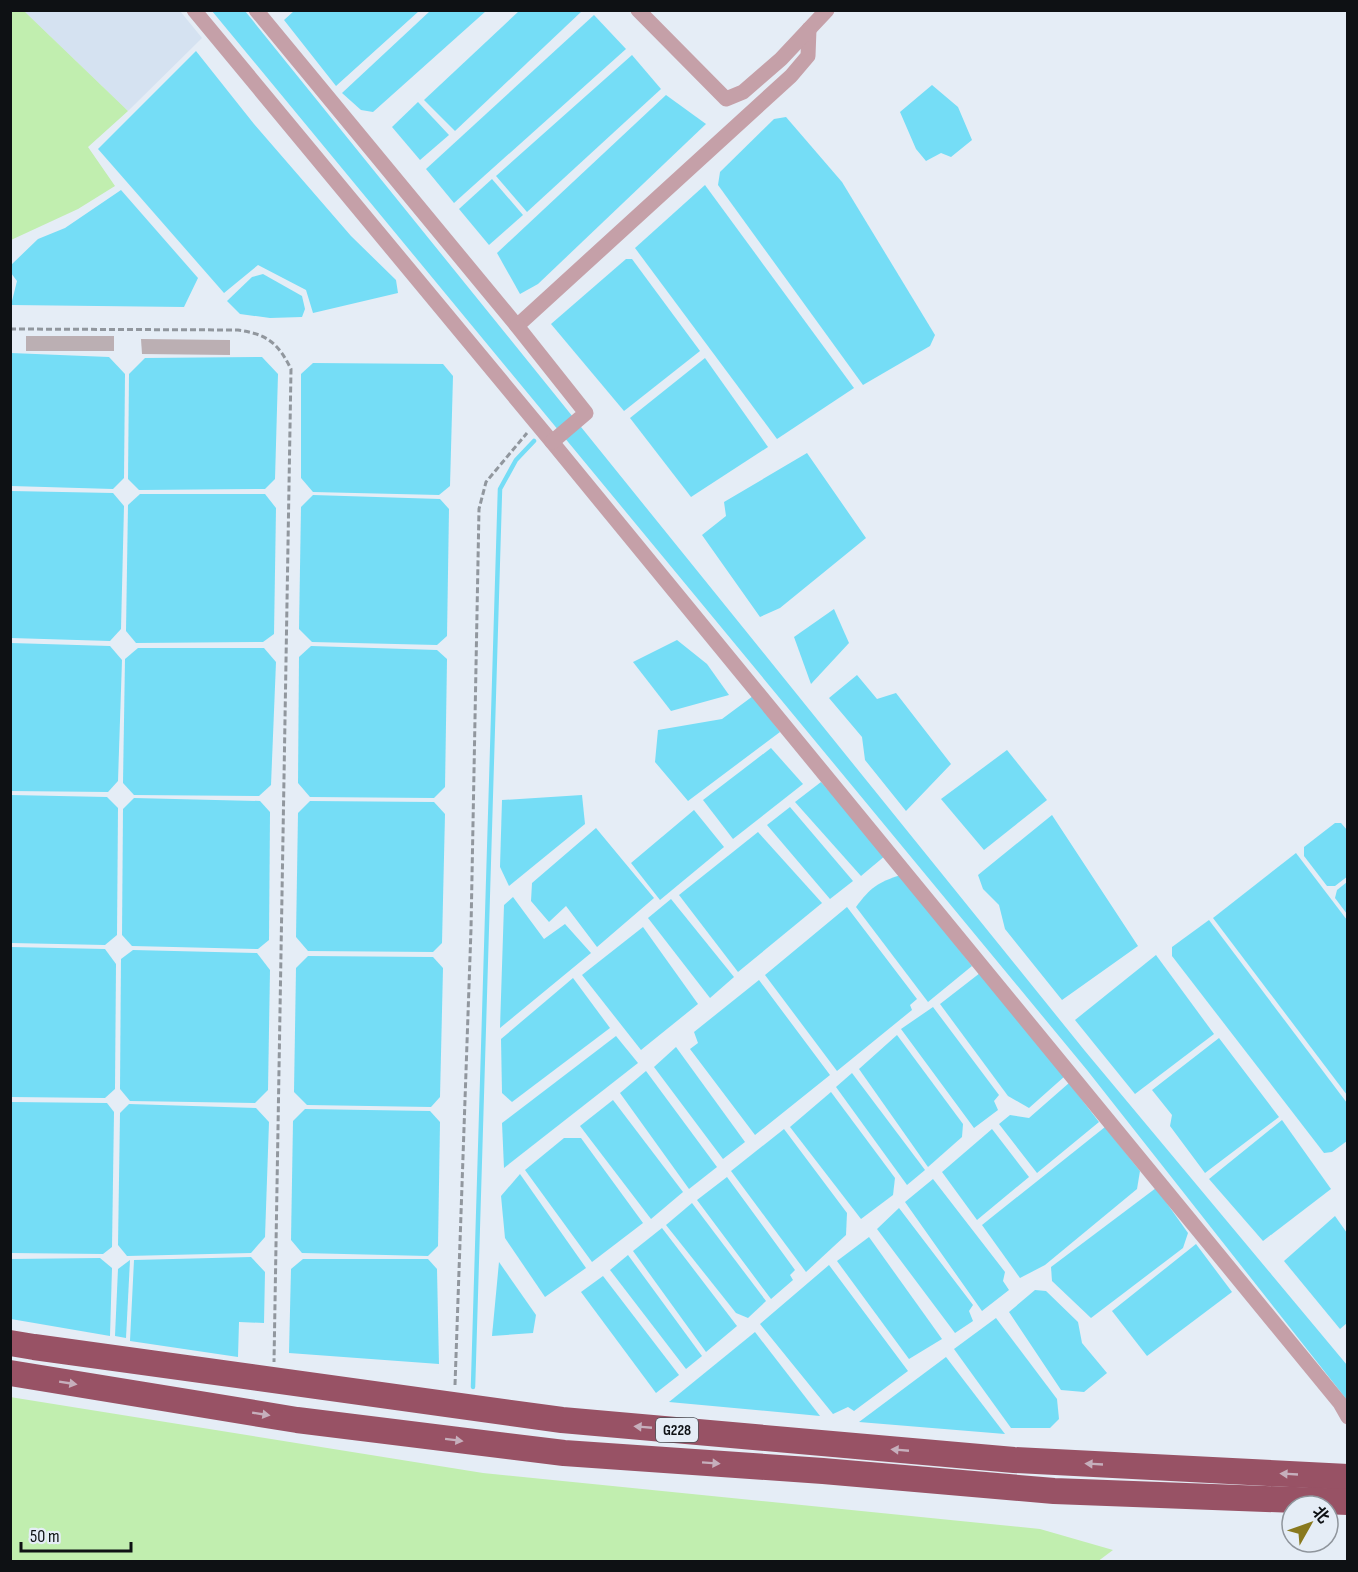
<svg xmlns="http://www.w3.org/2000/svg" width="1358" height="1572" viewBox="0 0 1358 1572" font-family="'Sofia Sans Condensed','Noto Sans SC',sans-serif">
<rect width="100%" height="100%" fill="#e5edf6"/>
<polygon fill="#d5e2f1" points="24,11 180,11 202,38 128,111"/>
<g fill="#c1eeaf">
<polygon points="10,11 24,11 128,111 88,147 115,186 78,209 11,240"/>
<polygon points="10,1397 483,1473 1040,1529 1113,1550 1097,1562 11,1561"/>
</g>
<g fill="#75ddf6">
<polygon points="212,11 245,11 1085,1051 1347,1365 1347,1400 1087,1070"/>
<polygon points="294,11 294,10 419,11 336,86 284,20"/>
<polygon points="430,11 486,11 373,112 361,110 342,93"/>
<polygon points="519,11 582,11 455,131 424,100"/>
<polygon points="594,15 626,49 454,203 426,169"/>
<polygon points="196,51 254,124 351,236 396,280 398,293 313,313 306,290 258,265 224,293 98,149"/>
<polygon points="632,55 661,89 527,212 496,176"/>
<polygon points="932,85 958,107 972,140 951,157 941,153 926,161 916,149 900,112"/>
<polygon points="666,95 706,124 538,284 520,294 497,253"/>
<polygon points="418,102 449,135 420,160 392,127"/>
<polygon points="786,117 842,182 935,335 930,346 863,385 718,185 720,172 774,119"/>
<polygon points="492,179 523,215 489,245 459,209"/>
<polygon points="705,185 854,388 777,439 635,248"/>
<polygon points="121,190 198,278 184,307 11,305 17,281 11,273 11,265 38,239 65,228"/>
<polygon points="626,259 632,259 700,351 624,411 551,324"/>
<polygon points="263,274 302,296 305,309 302,317 270,318 240,314 227,301 252,277"/>
<polygon points="11,353 109,357 125,374 124,478 113,489 11,486"/>
<polygon points="262,357 278,374 275,479 265,489 139,490 128,479 129,374 145,358"/>
<polygon points="705,358 768,447 691,497 630,418"/>
<polygon points="313,363 443,364 453,376 450,486 439,495 313,492 301,478 301,374"/>
<polygon points="807,453 866,538 780,608 760,617 702,535 726,516 724,502"/>
<polygon points="11,491 113,493 124,506 121,629 110,641 11,638"/>
<polygon points="140,494 265,494 276,508 274,634 263,642 136,643 126,631 128,505"/>
<polygon points="313,495 440,499 449,509 447,636 437,645 312,642 299,629 301,507"/>
<polygon points="834,609 849,643 811,684 794,637"/>
<polygon points="677,640 707,664 729,695 671,711 633,662"/>
<polygon points="11,643 110,646 122,660 118,781 108,792 11,791"/>
<polygon points="311,646 437,650 447,659 445,787 434,798 310,797 298,783 299,657"/>
<polygon points="138,648 264,648 276,662 271,785 259,796 134,795 123,783 125,659"/>
<polygon points="857,675 877,699 896,693 951,764 906,811 865,760 862,737 829,698"/>
<polygon points="753,696 780,732 688,801 655,762 658,730 722,719"/>
<polygon points="771,748 803,784 733,839 703,800"/>
<polygon points="1007,750 1047,800 984,850 941,799"/>
<polygon points="821,782 886,855 861,876 795,802"/>
<polygon points="11,795 107,797 118,808 117,935 105,945 11,943"/>
<polygon points="582,795 585,824 509,886 500,867 502,800"/>
<polygon points="134,798 260,801 270,812 269,940 258,949 132,946 122,935 123,809"/>
<polygon points="310,801 434,802 445,814 442,943 433,952 308,951 296,937 298,813"/>
<polygon points="790,807 853,881 830,899 767,825"/>
<polygon points="694,810 724,847 660,900 631,863"/>
<polygon points="1052,815 1138,946 1062,1000 1005,929 999,905 983,889 978,875"/>
<polygon points="1335,823 1341,823 1347,830 1348,876 1335,886 1327,886 1304,856 1304,847"/>
<polygon points="596,828 654,898 597,947 566,906 549,922 531,901 532,883"/>
<polygon points="758,832 822,903 738,972 679,895"/>
<polygon points="1296,853 1347,920 1347,1095 1213,918"/>
<path d="M901,875l71,91 -44,36 -72,-95c14,-19 22,-25 45,-32z"/>
<polygon points="1347,882 1347,914 1335,898 1337,890"/>
<polygon points="513,897 544,939 565,924 591,953 500,1028 504,905"/>
<polygon points="671,899 734,977 710,998 648,918"/>
<polygon points="847,907 917,999 910,1005 912,1010 837,1071 765,975"/>
<polygon points="1209,920 1347,1103 1347,1141 1332,1152 1324,1153 1172,956 1172,947"/>
<polygon points="643,927 698,1004 641,1050 582,975"/>
<polygon points="11,947 105,949 116,964 115,1089 105,1098 11,1097"/>
<polygon points="133,950 257,953 270,970 268,1090 255,1103 130,1101 120,1089 121,959"/>
<polygon points="1156,955 1214,1034 1135,1094 1075,1020"/>
<polygon points="308,956 433,957 443,968 440,1097 431,1107 307,1105 294,1092 296,968"/>
<polygon points="980,973 1065,1076 1029,1108 1008,1096 940,1004"/>
<polygon points="573,978 610,1028 512,1102 502,1093 501,1039"/>
<polygon points="759,980 830,1075 755,1135 690,1049 698,1043 694,1032"/>
<polygon points="933,1007 999,1095 994,1101 998,1110 974,1128 901,1029"/>
<polygon points="897,1035 963,1124 962,1137 928,1167 859,1069"/>
<polygon points="616,1036 638,1063 504,1168 502,1123"/>
<polygon points="1219,1038 1279,1117 1205,1173 1170,1126 1172,1115 1152,1090"/>
<polygon points="676,1047 745,1142 723,1159 654,1067"/>
<polygon points="646,1071 717,1167 689,1189 620,1093"/>
<polygon points="852,1073 925,1170 907,1185 836,1087"/>
<polygon points="1069,1083 1099,1122 1037,1173 999,1124 1010,1115 1029,1118"/>
<polygon points="831,1092 895,1178 893,1195 861,1219 790,1127"/>
<polygon points="613,1100 683,1192 651,1219 580,1126"/>
<polygon points="11,1102 107,1103 114,1112 112,1247 103,1254 11,1253"/>
<polygon points="129,1104 256,1108 269,1122 265,1237 251,1253 127,1256 118,1245 120,1113"/>
<polygon points="305,1109 430,1111 440,1122 438,1246 428,1256 302,1253 291,1240 293,1121"/>
<polygon points="1282,1120 1331,1189 1263,1241 1209,1179"/>
<polygon points="1105,1127 1140,1171 1137,1189 1045,1265 1020,1278 982,1225"/>
<polygon points="784,1129 847,1213 846,1235 806,1272 731,1171"/>
<polygon points="992,1129 1029,1177 977,1220 942,1172"/>
<polygon points="564,1138 581,1138 643,1223 592,1262 525,1170"/>
<polygon points="520,1174 586,1268 545,1297 505,1238 501,1196"/>
<polygon points="727,1177 795,1270 790,1275 793,1280 771,1299 697,1200"/>
<polygon points="933,1179 1005,1272 1003,1281 1009,1290 982,1311 905,1202"/>
<polygon points="1156,1188 1188,1233 1183,1248 1091,1318 1052,1281 1051,1267"/>
<polygon points="692,1203 766,1301 748,1318 736,1313 666,1225"/>
<polygon points="899,1208 973,1305 969,1311 973,1321 955,1333 877,1229"/>
<polygon points="1335,1216 1347,1233 1347,1323 1340,1329 1284,1261"/>
<polygon points="662,1228 737,1326 706,1352 633,1251"/>
<polygon points="869,1237 942,1339 909,1359 837,1261"/>
<polygon points="1196,1244 1232,1292 1147,1356 1112,1311"/>
<polygon points="628,1255 702,1356 686,1369 610,1270"/>
<polygon points="251,1257 265,1272 264,1323 239,1322 238,1357 130,1341 134,1260"/>
<polygon points="100,1258 112,1268 110,1336 11,1319 11,1259"/>
<polygon points="303,1259 428,1259 437,1269 439,1364 289,1353 291,1269"/>
<polygon points="130,1260 126,1338 115,1336 118,1269"/>
<polygon points="499,1262 536,1315 533,1333 492,1336"/>
<polygon points="829,1265 908,1371 854,1411 848,1407 833,1414 760,1324"/>
<polygon points="603,1276 679,1375 656,1393 581,1292"/>
<polygon points="1035,1290 1046,1291 1078,1322 1082,1343 1107,1373 1084,1392 1061,1390 1009,1312"/>
<polygon points="996,1318 1057,1399 1059,1419 1050,1428 1011,1428 954,1349"/>
<polygon points="755,1332 820,1416 669,1402"/>
<polygon points="946,1357 1005,1434 859,1422"/>
</g>
<g fill="none" stroke-linecap="round" stroke-linejoin="round">
<polyline stroke="#75ddf6" stroke-width="4.5" points="473,1387 500,489 516,460 534,441"/>
</g>
<g fill="#bbafb3">
<rect x="26" y="336" width="88" height="15"/>
<polygon points="141,339 230,340 230,355 142,354"/>
</g>
<g fill="none" stroke-linecap="round" stroke-linejoin="round">
<g stroke="#91979e" stroke-width="3" stroke-dasharray="6 3" stroke-linecap="butt">
<path d="M10,329l228,1c29,4 40,13 53,39l-17,993"/>
<polyline points="455,1385 471,929 479,509 486,482 527,433"/>
</g>
<g stroke="#c5a0a8" stroke-width="15">
<polyline points="194,10 552,442 1340,1403 1348,1417"/>
<polyline points="256,10 517,326 791,76 808,56 809,29"/>
<polyline points="638,10 726,99 743,92 781,59 827,10"/>
<polyline points="517,326 586,413 552,442"/>
</g>
<g stroke="#985265" stroke-width="26">
<polyline points="10,1343 34,1347 562,1420 1014,1460 1348,1477"/>
<polyline points="10,1373 297,1420 564,1453 823,1471 1054,1491 1348,1502"/>
</g>
</g>
<defs><path id="oneway-solid" d="M-6-.8H1V-3.2L6.5 0L1 3.2V.8H-6Z" transform="scale(1.5)"/></defs>
<g fill="#c6afbc">
<use href="#oneway-solid" transform="translate(68 1383) rotate(9)"/>
<use href="#oneway-solid" transform="translate(261 1414) rotate(9)"/>
<use href="#oneway-solid" transform="translate(643 1427) rotate(-175)"/>
<use href="#oneway-solid" transform="translate(454 1440) rotate(7)"/>
<use href="#oneway-solid" transform="translate(900 1450) rotate(-175)"/>
<use href="#oneway-solid" transform="translate(711 1463) rotate(4)"/>
<use href="#oneway-solid" transform="translate(1094 1464) rotate(-177)"/>
<use href="#oneway-solid" transform="translate(1289 1474) rotate(-177)"/>
</g>
<g text-anchor="middle" stroke-width="6" stroke-linejoin="round" paint-order="stroke">
<rect fill="#e5edf6" stroke="#4e5358" stroke-width="1.5" x="656" y="1418" width="42" height="24" rx="4.5"/>
<g font-size="15" font-weight="bold" fill="#0e1114">
<text x="677" y="1435">G228</text>
</g>
</g>
<rect width="1358" height="1572" fill="none" stroke="#0e1114" stroke-width="24"/>
<g transform="translate(1310 1524) rotate(50)"><circle r="28" fill="#e5edf6" stroke="#8f959c" stroke-width="1.5"/>
<path d="M0-4.5L10 22L0 15L-10 22Z" fill="#89791e"/>
<text y="-9" font-size="16" font-weight="bold" text-anchor="middle" fill="#0e1114">北</text>
</g>
<path d="M21 1542v9h110v-9" fill="none" stroke="#0e1114" stroke-width="3"/>
<text x="30" y="1542" font-size="18" fill="#0e1114" stroke="#e5edf6" stroke-width="4.5" paint-order="stroke">50 m</text>
</svg>
